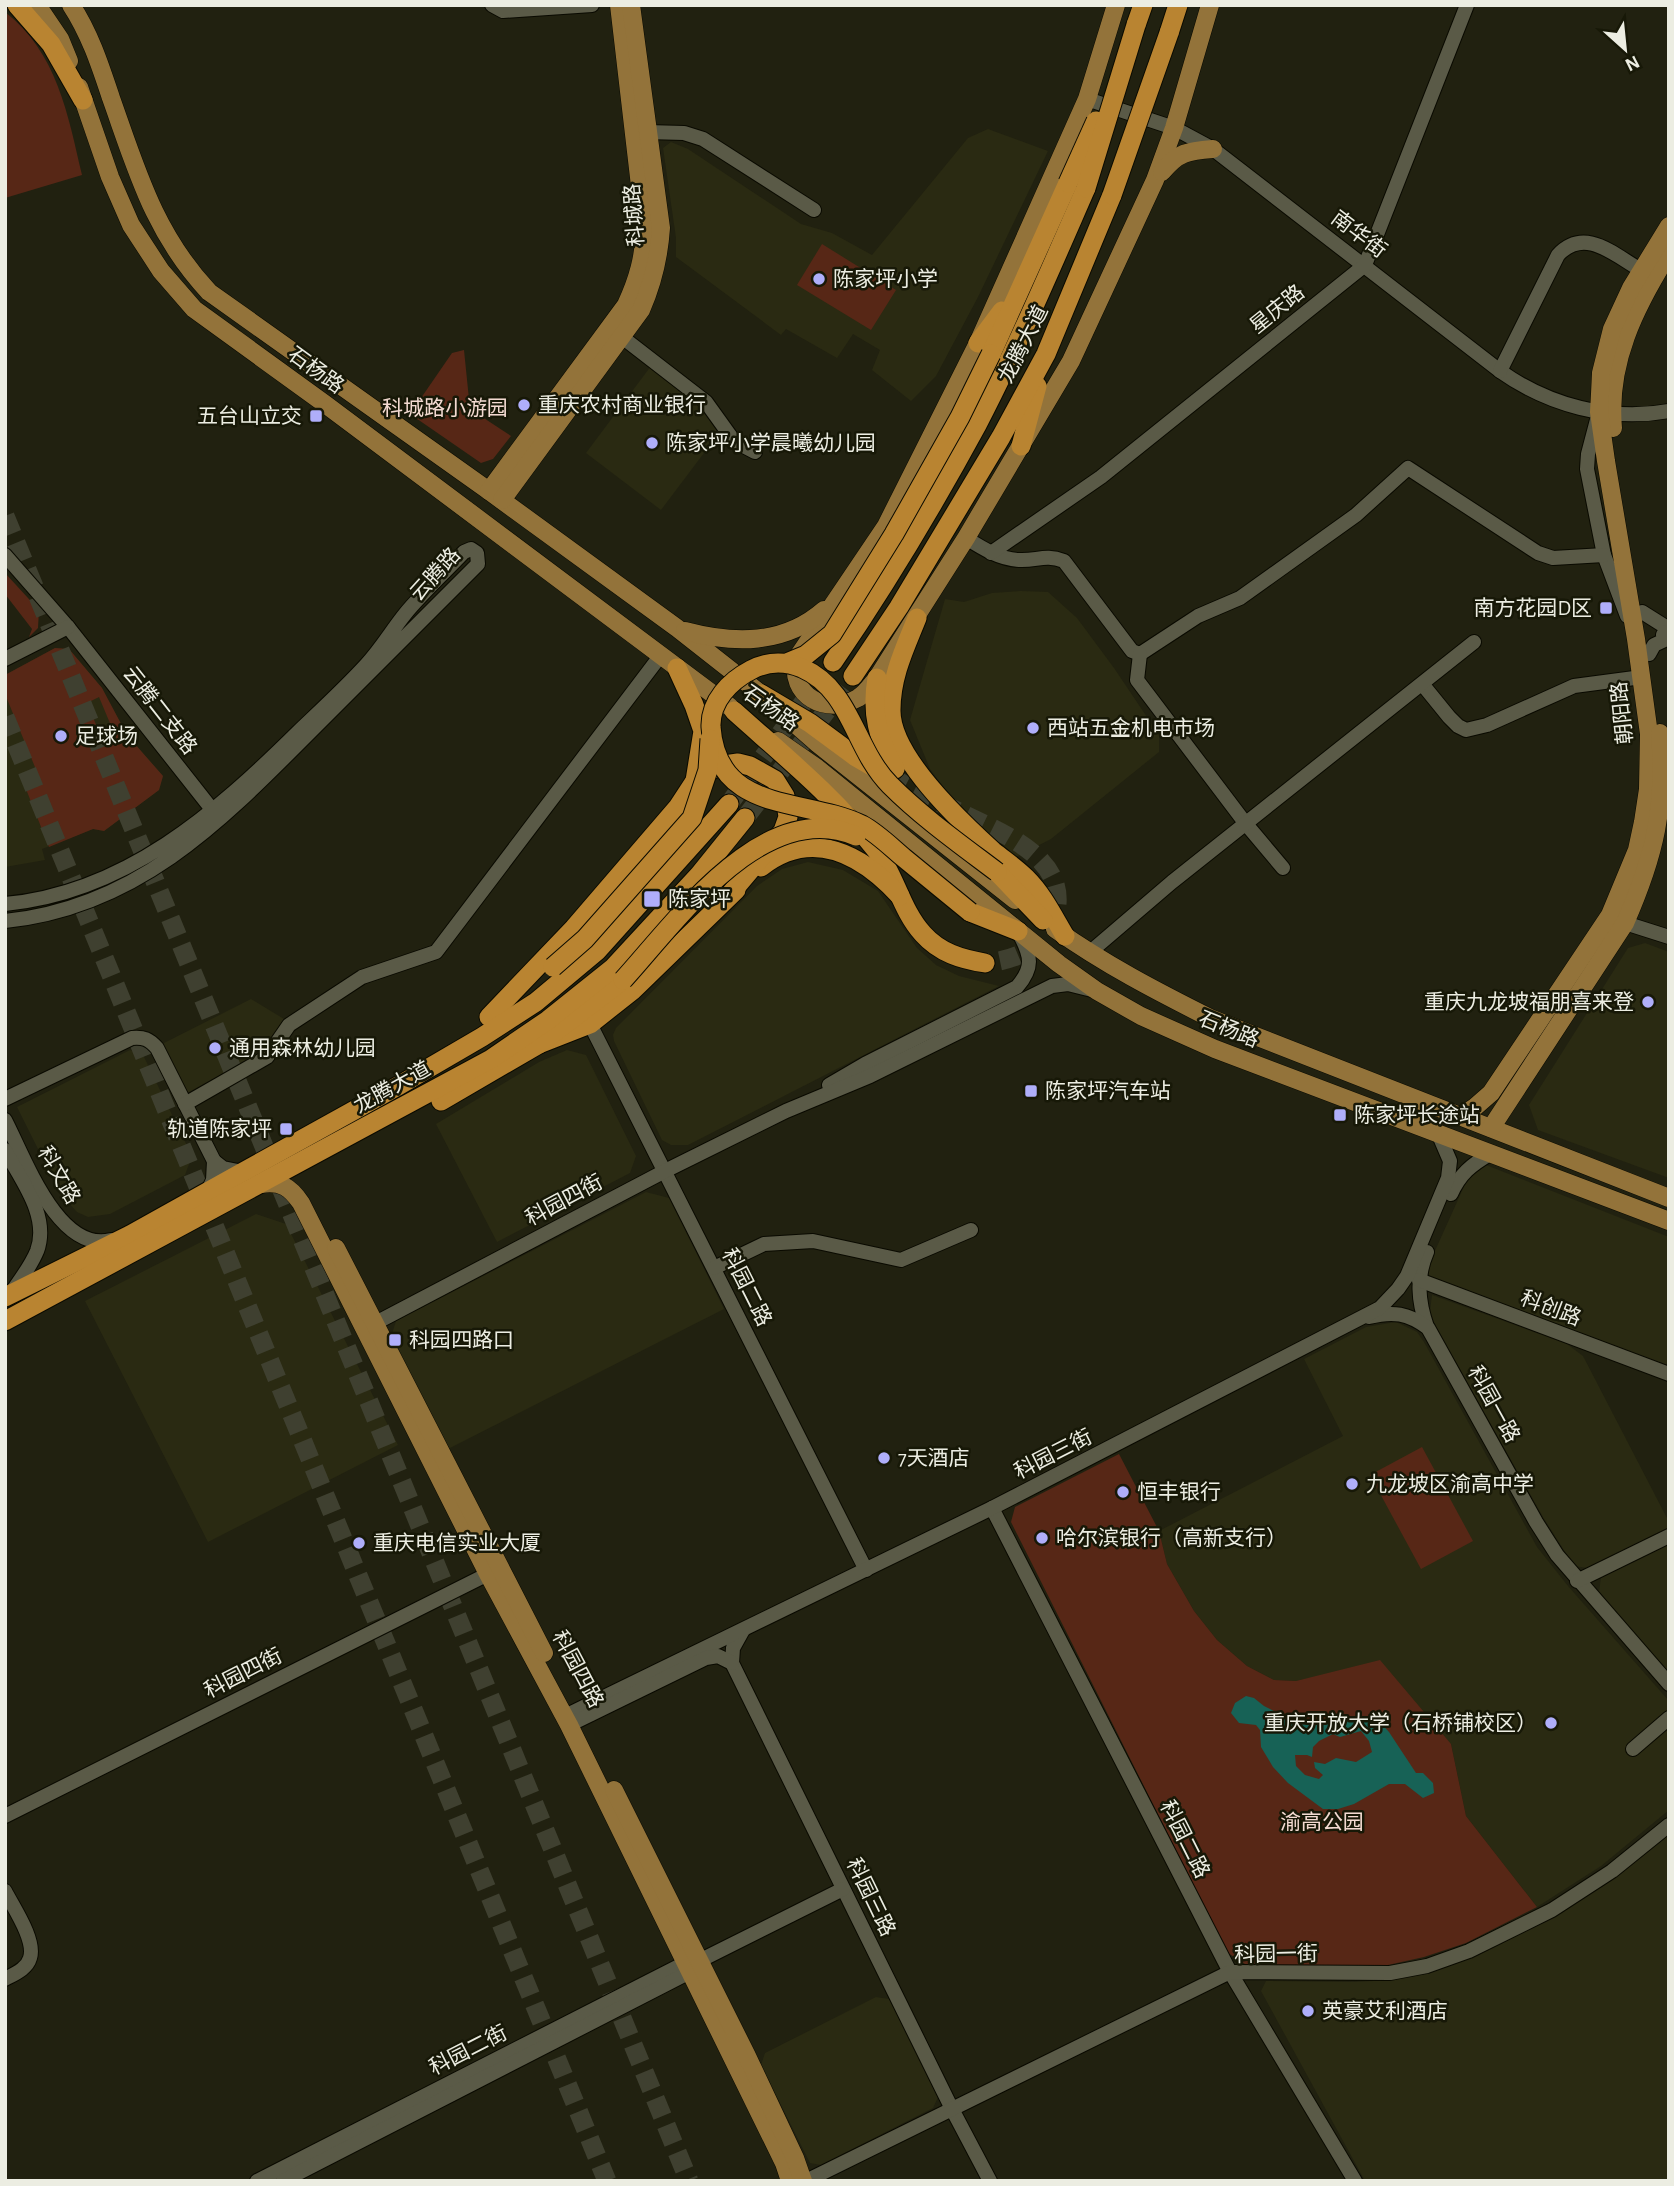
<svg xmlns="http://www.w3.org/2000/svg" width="1674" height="2186" viewBox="0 0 1674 2186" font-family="'Alegreya Sans','Noto Sans SC',sans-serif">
<rect width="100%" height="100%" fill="#212110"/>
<g fill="#2a2a12">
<polygon points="988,129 1048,151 978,297 936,376 911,401 872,370 880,350 853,334 837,358 786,329 781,335 676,257 676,238 663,148 671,142 688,149 801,224 832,233 872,255 968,138"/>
<polygon points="651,366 695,401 719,433 661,510 586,453"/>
<polygon points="1021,591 1048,592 1077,618 1114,668 1159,735 1159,752 1051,839 1016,857 967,819 930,769 910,720 945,599 964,602 992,593"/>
<polygon points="55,648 69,649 102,688 127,735 163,776 159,790 104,831 93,829 42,849 45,860 5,867 5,675"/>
<polygon points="808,862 843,870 878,891 917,948 936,965 959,976 999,986 688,1145 671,1145 662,1140 614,1041 613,1035 616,1028 757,886 782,869"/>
<polygon points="1645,943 1669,952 1669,1178 1538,1130 1529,1105 1628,948"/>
<polygon points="251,999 284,1019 262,1053 187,1093 162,1044"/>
<polygon points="130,1050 144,1057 192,1156 185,1175 110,1214 88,1217 77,1212 60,1193 17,1107"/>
<polygon points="567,1050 586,1055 636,1156 630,1173 497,1242 436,1124 539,1062"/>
<polygon points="1486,1165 1669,1237 1669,1367 1429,1276 1429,1264 1471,1171"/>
<polygon points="646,1192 669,1198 724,1309 448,1449 391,1337 396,1321"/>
<polygon points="256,1214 286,1224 398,1445 208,1542 85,1301"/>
<polygon points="1432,1295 1567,1344 1583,1356 1669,1522 1666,1531 1588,1568 1574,1566 1543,1517 1436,1327 1430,1311"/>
<polygon points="1396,1322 1417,1332 1424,1342 1537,1547 1568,1586 1669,1701 1669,1810 1601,1866 1537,1907 1466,1816 1451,1744 1320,1676 1296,1681 1274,1680 1247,1666 1217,1640 1194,1611 1167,1564 1159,1531 1343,1436 1304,1359 1366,1327"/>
<polygon points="1669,1544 1669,1672 1599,1593 1601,1577"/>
<polygon points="1669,1830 1669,2181 1365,2181 1261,1991 1266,1981 1354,1982 1391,1980 1429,1972 1469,1957"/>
<polygon points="876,1997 889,1999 938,2097 933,2108 821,2165 810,2163 761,2065 765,2053"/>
</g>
<g fill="#572716" fill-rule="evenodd">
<path d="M5,12c52,40 63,103 77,163l-77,23z"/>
<polygon points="822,244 896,290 871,330 797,285"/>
<polygon points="464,350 470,409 511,436 493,459 481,463 410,414 452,353"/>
<polygon points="5,573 39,610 38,628 29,637 32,629 5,594"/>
<path d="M55,648l14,1 33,39 25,47 36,41 -4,14 -55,41 -11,-2 -44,18 -27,-68 15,-7 -32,-78v-19zM99,697l18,43 -12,6 -18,-43z"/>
<polygon points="1422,1447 1473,1541 1421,1569 1370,1475"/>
<polygon points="1119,1454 1159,1531 1167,1564 1194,1611 1217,1640 1247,1666 1274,1680 1296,1681 1380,1660 1451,1744 1466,1816 1537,1907 1466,1943 1424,1957 1388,1965 1345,1967 1245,1964 1228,1953 1011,1522 1015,1507"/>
</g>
<path fill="#176256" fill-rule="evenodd" d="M1246,1696l8,2 10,8 35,18 14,1 39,-9h10l18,6 9,10 27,41h7l10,10 1,10 -11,5 -18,-14h-16l-35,20 -16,5h-15l-35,-26 -15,-16 -12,-20 -1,-17 -4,-5 -17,-2 -8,-10 4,-10zM1361,1731l8,10 3,11 -16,10 -20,-4 -11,6 -11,-2 1,6 8,7 -4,4 -14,-4 -9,-9 -1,-11h12l5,2 1,-10 6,-6 14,-7 7,3z"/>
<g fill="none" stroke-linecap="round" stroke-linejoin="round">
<g stroke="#3f4030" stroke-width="19" stroke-dasharray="19 10" stroke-linecap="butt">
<polyline points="5,516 689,2181"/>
<polyline points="5,717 607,2181"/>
<path d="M889,776c24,14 48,25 72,37 45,22 116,48 91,111 -11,26 -41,37 -67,39"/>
<polyline points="729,804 833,662"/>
<polyline points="745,818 853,676"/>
</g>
<defs>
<g id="minor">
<polyline points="492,5 503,11 592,5"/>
<path d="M1087,99l87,29 39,21 287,222c48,34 109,51 169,40"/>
<polyline points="647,132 684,133 703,139 814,210"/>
<polyline points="622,337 706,402 734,441 755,452"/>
<path d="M1500,371l58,-116c27,-29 56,0 83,15"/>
<polyline points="1598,416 1588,454 1587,469 1604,555 1627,616"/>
<path d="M966,538c16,10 33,21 53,22 18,1 26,-6 45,1l68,90 8,3 58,-38 42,-18 116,-83 52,-47 130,85 15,5 51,-3"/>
<polyline points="991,553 1101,477 1365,265 1467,5"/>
<polyline points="5,555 68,627 218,817"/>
<polyline points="1642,612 1669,629"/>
<polyline points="1140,654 1137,680 1246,824 1283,868"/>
<polyline points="1649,654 1654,645 1669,638 1663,635 1665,632 1669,632"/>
<polyline points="5,659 68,627"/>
<polyline points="1423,685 1449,717 1458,726 1466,730 1487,725 1574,686 1642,677"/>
<path d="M5,904c120,-11 211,-91 293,-172 23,-22 47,-44 68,-67 15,-16 26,-35 39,-51 18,-22 40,-42 59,-62l7,-3 6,4 1,11c-53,53 -105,105 -158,158 -92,92 -177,185 -315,199"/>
<polyline points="1625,923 1669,937"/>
<polyline points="1089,953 1172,882 1474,642"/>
<polyline points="590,1024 866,1570"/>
<path d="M829,1085l36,-21 152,-77c17,-20 14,-31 3,-52"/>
<path d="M5,1099l127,-61c12,-1 17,1 25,10l57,113"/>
<polyline points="185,1104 267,1057 289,1025 362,977 436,952 661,655"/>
<path d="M5,1120c19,36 53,134 106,120"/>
<path d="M5,1150c16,30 45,66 32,101 -6,15 -17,29 -26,42"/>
<polyline points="208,1191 213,1180 214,1161 223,1168 243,1172"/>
<path d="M1451,1194c9,-20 20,-29 39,-40"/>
<path d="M1427,1252c-11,25 -9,49 0,75"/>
<polyline points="714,1268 764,1244 813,1241 901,1260 971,1230"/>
<polyline points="1419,1280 1669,1374"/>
<path d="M1369,1317c24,-6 39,-4 59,11l108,194 21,33 112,129"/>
<polyline points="368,1327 665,1171 786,1111 870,1076 1052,986 1068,984 1092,990"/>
<polyline points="992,1508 1230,1972 1355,2181"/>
<polyline points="1577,1581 1669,1536"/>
<polyline points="743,1630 733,1648 732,1663 952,2109 990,2181"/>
<polyline points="565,1716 992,1508 1380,1308 1398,1289 1407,1276 1448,1178 1450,1161 1438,1133"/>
<polyline points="569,1725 706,1658 718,1656 732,1663"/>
<polyline points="1633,1749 1669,1718"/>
<polyline points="5,1816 496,1570"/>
<path d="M5,1891c8,16 31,49 25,67 -3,11 -16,16 -25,21"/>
<polyline points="257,2181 685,1963 695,1962"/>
<polyline points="283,2181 690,1972 699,1961 843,1889"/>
<polyline points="806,2181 1230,1972 1390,1973 1427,1966 1469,1951 1552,1910 1612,1871 1669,1825"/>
</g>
<g id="major">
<polyline points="37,5 60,39 69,61"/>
<path d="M71,5c19,29 29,60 40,93 26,73 43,135 98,194l280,199 188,137 84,66 57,50 197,156"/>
<path d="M1116,5l-29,94 -109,244 -92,183 -89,132c-9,38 29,58 61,40 8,-5 13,-13 19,-20l89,-140 105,-177 84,-181 19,-52 36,-123"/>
<polyline points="79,87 110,177 131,225 161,271 194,309 325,404 730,707"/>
<path d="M1162,172c16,-20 26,-21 51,-23"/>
<path d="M1613,428c-6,-65 22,-121 56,-175"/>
<path d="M489,491l137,-186c12,-26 18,-48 19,-76l-26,-224"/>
<path d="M502,500l139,-190c12,-27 18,-52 20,-82l-30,-223"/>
<path d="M685,631c49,13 99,14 139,-21"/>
<polyline points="778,741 817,768 1059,964 1097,991 1141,1016 1215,1049 1669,1221"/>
<path d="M1055,929c49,35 103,63 157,90l457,179"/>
<polyline points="1461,1116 1475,1107 1491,1093 1610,915 1637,850 1643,822 1648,789 1649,734 1636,639 1606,461 1599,412 1600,394 1601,373 1612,329 1631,288 1669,226"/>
<path d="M1491,1128l134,-205c30,-68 41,-116 35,-190"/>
<path d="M261,1184c20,-3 29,3 40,19l187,371 81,151 215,438 6,18"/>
<polyline points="336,1248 544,1653"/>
<polyline points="614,1790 747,2056 795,2158 803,2181"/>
</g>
<g id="highway">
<polyline points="17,5 51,44 83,100"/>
<polyline points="1136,25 1143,5"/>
<polyline points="1169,33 1178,5"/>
<polyline points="978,343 1002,311"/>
<polyline points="991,354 1068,183"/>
<polyline points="1021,446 1037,386"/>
<path d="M917,618c-12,30 -26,58 -26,92 -1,46 70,112 102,141 11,9 23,17 33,27 17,17 27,38 39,58"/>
<path d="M833,662c52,-76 100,-156 144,-237 40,-77 74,-157 109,-237"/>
<polyline points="677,668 694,705 703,731 695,781"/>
<polyline points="853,676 899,607 1001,437 1046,354 1112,195"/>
<path d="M877,678c-6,35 1,61 18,91"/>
<polyline points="761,694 810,723 856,757 882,772"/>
<path d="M734,711c50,45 100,85 142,139 19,25 25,60 47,84 17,19 38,25 62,29"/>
<path d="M761,867c51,-40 101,-12 139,29"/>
<polyline points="997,872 1043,920"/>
<polyline points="970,912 1018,931"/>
<polyline points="489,1017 574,928 678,807 695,781 717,766 738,763 750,766 775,780 785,796 788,817 783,831 726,899"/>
<polyline points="539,1044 590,1024 633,990 736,890"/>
<polyline points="441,1101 539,1044 623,980"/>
<polyline points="5,1297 130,1235 243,1172 398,1086 482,1037 536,1002 597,951 729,804"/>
<polyline points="5,1321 491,1059 548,1020 613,968 699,875 745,818"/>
</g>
</defs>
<use href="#minor" stroke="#0a0a00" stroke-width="16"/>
<use href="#major" stroke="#0a0a00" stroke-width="19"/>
<use href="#highway" stroke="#0a0a00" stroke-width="21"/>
<use href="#minor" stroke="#5a5a47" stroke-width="14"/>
<use href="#major" stroke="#93733a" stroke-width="18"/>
<use href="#highway" stroke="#b98431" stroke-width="19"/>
<defs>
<g id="highway-bridge">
<polyline points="1068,183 1096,121"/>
<polyline points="1086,188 1136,25"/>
<polyline points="1112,195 1169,33"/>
<polyline points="789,662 806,655 832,634 894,534 960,417 991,354"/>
<path d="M970,912c-22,-18 -44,-36 -66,-54 -13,-11 -27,-25 -42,-33 -57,-28 -145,-10 -151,-98 -1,-26 19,-46 40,-57 17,-9 34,-9 51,-2 50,22 52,81 88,117 32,32 70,59 107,87"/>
<polyline points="553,967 585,939 692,818 708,770 710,739"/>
<path d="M623,980c53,-58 141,-184 233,-144"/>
</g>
</defs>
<use href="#highway-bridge" stroke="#0a0a00" stroke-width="21" stroke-linecap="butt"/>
<use href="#highway-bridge" stroke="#b98431" stroke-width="19"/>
</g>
<g fill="#afaefa" stroke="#171807" stroke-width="2.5">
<circle cx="819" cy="279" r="7"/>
<circle cx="524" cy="405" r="7"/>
<rect x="309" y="409" width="14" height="14" rx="3.5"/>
<circle cx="652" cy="443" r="7"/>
<rect x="1599" y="601" width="14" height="14" rx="3.5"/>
<circle cx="1033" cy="728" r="7"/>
<circle cx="61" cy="736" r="7"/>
<rect x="643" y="890" width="18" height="18" rx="3.5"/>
<circle cx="1648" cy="1002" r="7"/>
<circle cx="215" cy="1048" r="7"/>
<rect x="1024" y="1084" width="14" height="14" rx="3.5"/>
<rect x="1333" y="1108" width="14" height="14" rx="3.5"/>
<rect x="279" y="1122" width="14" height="14" rx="3.5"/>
<rect x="388" y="1333" width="14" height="14" rx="3.5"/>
<circle cx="884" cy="1458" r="7"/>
<circle cx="1352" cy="1484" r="7"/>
<circle cx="1123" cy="1492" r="7"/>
<circle cx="1042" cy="1538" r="7"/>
<circle cx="359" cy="1543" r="7"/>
<circle cx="1551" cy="1723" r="7"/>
<circle cx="1308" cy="2011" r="7"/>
</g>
<g text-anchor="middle" stroke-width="5" stroke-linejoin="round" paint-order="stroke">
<g font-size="21" fill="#ecede2" stroke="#171807">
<text transform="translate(634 215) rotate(-94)" y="7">科城路</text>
<text transform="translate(1359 234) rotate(37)" y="7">南华街</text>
<text transform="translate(1277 309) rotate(-39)" y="7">星庆路</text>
<text transform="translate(1023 344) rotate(-63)" y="7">龙腾大道</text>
<text transform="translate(316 370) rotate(36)" y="7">石杨路</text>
<text transform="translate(435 574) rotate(-48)" y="7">云腾路</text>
<text transform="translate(771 708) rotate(35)" y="7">石杨路</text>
<text transform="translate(160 710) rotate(52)" y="7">云腾二支路</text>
<text transform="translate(1622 713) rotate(-96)" y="7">朝阳路</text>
<text transform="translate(1229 1029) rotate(22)" y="7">石杨路</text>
<text transform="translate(392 1087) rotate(-29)" y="7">龙腾大道</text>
<text transform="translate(59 1175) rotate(60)" y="7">科文路</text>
<text transform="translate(564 1200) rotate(-28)" y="7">科园四街</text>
<text transform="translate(747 1287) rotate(63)" y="7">科园二路</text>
<text transform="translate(1551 1308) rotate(21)" y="7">科创路</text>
<text transform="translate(1494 1404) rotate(61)" y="7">科园一路</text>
<text transform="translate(1053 1454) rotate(-27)" y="7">科园三街</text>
<text transform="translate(578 1669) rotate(62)" y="7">科园四路</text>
<text transform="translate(243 1673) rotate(-27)" y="7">科园四街</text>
<text transform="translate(1185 1839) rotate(63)" y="7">科园二路</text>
<text transform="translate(871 1897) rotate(64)" y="7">科园三路</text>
<text transform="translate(1276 1954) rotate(-1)" y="7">科园一街</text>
<text transform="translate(468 2050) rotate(-27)" y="7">科园二街</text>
</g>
<g font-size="21" fill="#ecede2" stroke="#171807" text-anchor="start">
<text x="833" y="286">陈家坪小学</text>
<text x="538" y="412">重庆农村商业银行</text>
<text x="302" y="423" text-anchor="end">五台山立交</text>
<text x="666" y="450">陈家坪小学晨曦幼儿园</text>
<text x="1592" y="615" text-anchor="end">南方花园D区</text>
<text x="1047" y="735">西站五金机电市场</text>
<text x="75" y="743">足球场</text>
<text x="668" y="906">陈家坪</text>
<text x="1634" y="1009" text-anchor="end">重庆九龙坡福朋喜来登</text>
<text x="229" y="1055">通用森林幼儿园</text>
<text x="1045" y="1098">陈家坪汽车站</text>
<text x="1354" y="1122">陈家坪长途站</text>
<text x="272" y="1136" text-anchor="end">轨道陈家坪</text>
<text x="409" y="1347">科园四路口</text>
<text x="898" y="1465">7天酒店</text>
<text x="1366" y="1491">九龙坡区渝高中学</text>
<text x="1137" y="1499">恒丰银行</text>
<text x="1056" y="1545">哈尔滨银行（高新支行）</text>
<text x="373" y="1550">重庆电信实业大厦</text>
<text x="1537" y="1730" text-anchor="end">重庆开放大学（石桥铺校区）</text>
<text x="1322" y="2018">英豪艾利酒店</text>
</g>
<g font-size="21" fill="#f3dad1" stroke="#171807">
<text x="445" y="415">科城路小游园</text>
<text x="1322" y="1829">渝高公园</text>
</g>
</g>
<rect width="1674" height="2186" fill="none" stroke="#ecede2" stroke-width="14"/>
<g transform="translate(1625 49) rotate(153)" stroke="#171807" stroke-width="5" paint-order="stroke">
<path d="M0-5L12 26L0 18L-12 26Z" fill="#ecede2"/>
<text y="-10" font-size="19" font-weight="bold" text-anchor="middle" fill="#ecede2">N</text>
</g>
</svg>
